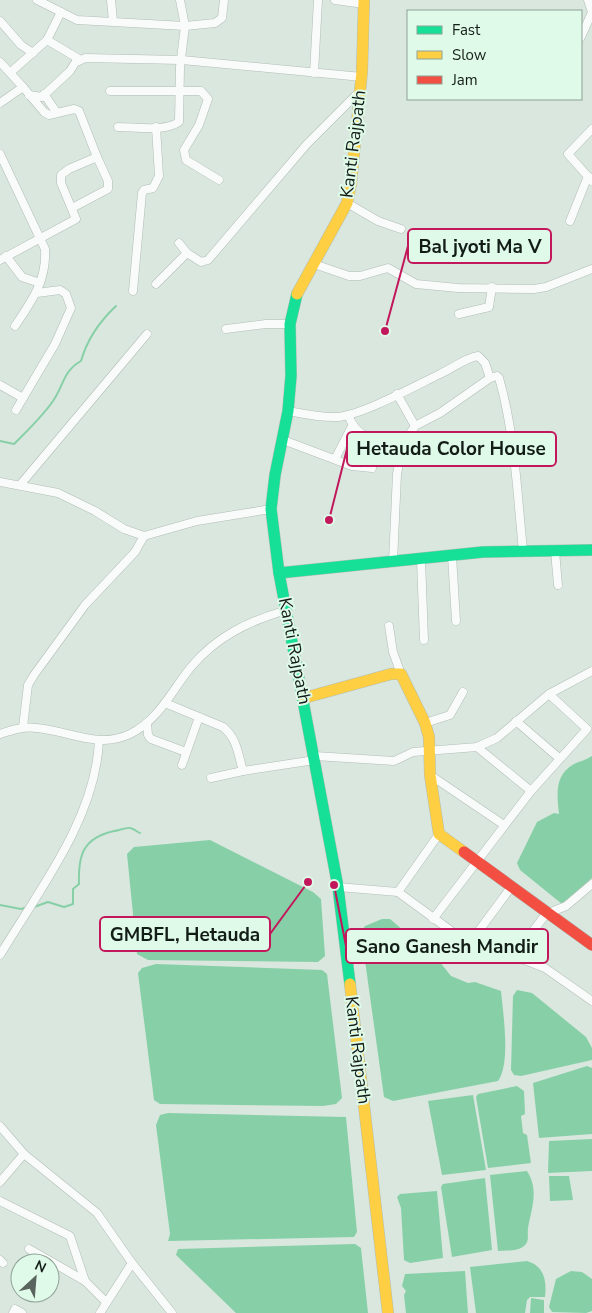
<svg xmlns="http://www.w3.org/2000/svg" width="592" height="1313" viewBox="0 0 592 1313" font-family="'Nunito Sans',sans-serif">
<rect width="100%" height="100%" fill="#d9e7de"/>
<g fill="#87d0a7">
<path d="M592,756v122l-30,26 -42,-34 -3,-7 20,-41 17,-9 5,1c-2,-19 -5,-39 15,-50 6,-3 12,-4 18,-8z"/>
<polygon points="210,840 313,892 321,899 325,956 318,962 148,960 137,954 127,854 134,847"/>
<path d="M382,919h8l49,42 12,15 17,7 7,-1 26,9c2,22 10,72 -3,90l-105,20 -9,-4 -23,-165 4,-6z"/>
<polygon points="156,964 322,970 327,974 342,1098 336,1104 323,1106 160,1104 154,1100 138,973 142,968"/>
<polygon points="517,990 532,993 586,1037 592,1048 592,1060 521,1076 514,1075 511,1070 513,996"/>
<polygon points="587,1066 592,1068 592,1134 539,1138 533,1083"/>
<polygon points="517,1086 524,1091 525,1114 521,1116 523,1133 527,1135 531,1163 488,1168 476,1097 478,1094"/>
<polygon points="473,1095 486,1170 442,1175 428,1101"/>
<polygon points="168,1113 346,1117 357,1232 354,1237 168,1241 170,1234 156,1125 160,1115"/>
<polygon points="592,1139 592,1171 548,1173 549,1141"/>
<path d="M527,1171c12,19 5,36 1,57 -1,7 2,13 -4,18 -7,6 -18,4 -26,5l-8,-76z"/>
<polygon points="549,1176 569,1176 573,1200 550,1201"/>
<polygon points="485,1178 492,1250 452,1257 441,1187 443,1184"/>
<polygon points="437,1191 443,1258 410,1263 404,1260 401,1208 397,1197 400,1194"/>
<polygon points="355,1244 361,1248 368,1313 236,1313 176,1255 178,1249"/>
<path d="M527,1261c17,5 20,19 18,36h-15l-3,3 -2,13h-49l-6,-46z"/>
<polygon points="465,1271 468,1313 406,1313 404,1295 406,1291 402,1286 405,1274"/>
<polygon points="571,1271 582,1272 592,1279 592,1311 586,1313 552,1312 549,1307 556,1279"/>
<polygon points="531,1298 544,1300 544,1313 530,1313"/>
</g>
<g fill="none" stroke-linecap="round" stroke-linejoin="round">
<g stroke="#87d0a7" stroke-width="2">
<path d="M0,441l14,3c13,-13 28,-27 39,-43 11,-16 10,-30 28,-40 6,-21 19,-40 35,-55"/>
<polyline points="0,905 21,909 28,907"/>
<path d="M34,907l14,-5 16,5 9,-3v-15l6,-5c-1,-29 4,-46 35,-53 4,0 12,-4 16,-3 3,0 7,4 10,5"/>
</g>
<defs>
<g id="street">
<polyline points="37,0 77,20 185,26 215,23 222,18 224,0"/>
<polyline points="111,0 113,21"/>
<polyline points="335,0 364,4"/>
<polyline points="0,21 21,45 33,53"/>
<polyline points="581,37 592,12 588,0"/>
<polyline points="47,40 79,59"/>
<polyline points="0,62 23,87"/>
<polyline points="11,72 47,40 61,12"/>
<polyline points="314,73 318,0"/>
<polyline points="110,91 201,91 208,99 199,125 184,150 186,160 219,180"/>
<polyline points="44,94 57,113"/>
<polyline points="29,95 42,97 70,71 75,63 85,58 182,60 362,77"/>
<polyline points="0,103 23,87 44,112 49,115 74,109 79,111 97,157"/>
<path d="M118,127c17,0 46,5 61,-5l1,-55 5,-41 -5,-26"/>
<polyline points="592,129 568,154 592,181"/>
<path d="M0,154l45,95c2,31 -13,52 -30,77"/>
<polyline points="347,203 378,221 401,229"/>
<polyline points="570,221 588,176"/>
<polyline points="179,243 187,253 201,262 208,260 307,144 360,91"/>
<polyline points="6,256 22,277 40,283"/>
<polyline points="0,260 76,219 61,183 61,175 69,169 97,157 108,181 108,189 72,208"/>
<polyline points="314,264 349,276 360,276 388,268 416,284 458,288 534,289 546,287 592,269"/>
<polyline points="156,284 187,253"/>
<polyline points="133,291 142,193 144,190 153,188 159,176 156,127"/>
<polyline points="459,314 489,307 492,287"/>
<polyline points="226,329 266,324 290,324"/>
<polyline points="0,385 23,398"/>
<polyline points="397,394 415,426"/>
<polyline points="16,410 55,344 71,308 66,294 60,290 37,293"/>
<path d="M288,411c16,3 33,7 50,6 26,-3 77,-31 102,-43 13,-6 25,-16 38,-18l7,7 5,15"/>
<path d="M348,415c10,26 30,26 55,29"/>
<polyline points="283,440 352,466 372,468"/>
<polyline points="335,459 352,426"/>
<polyline points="0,482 58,493 95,511 124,529 144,536 197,521 271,509"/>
<polyline points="20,485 147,334"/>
<polyline points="555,551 558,585"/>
<polyline points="452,556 456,621"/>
<polyline points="421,560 424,640"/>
<path d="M393,562l4,-88 6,-30 12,-18 25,-13 50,-35 7,-2 2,2c16,55 18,115 24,172"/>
<polyline points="389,626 393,652 401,674"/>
<path d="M165,703l58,24c14,11 15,27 20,44l72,-11"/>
<polyline points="516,721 559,758"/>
<polyline points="147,723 148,735 151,739 186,752"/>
<polyline points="425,723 450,715 463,692"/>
<polyline points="23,727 28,685 34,675 85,605 135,552 144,536"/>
<path d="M0,734c12,-4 24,-8 37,-6 32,3 62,21 93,6 29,-14 42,-44 61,-67 26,-31 58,-46 96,-57"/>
<polyline points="477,747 531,791"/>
<polyline points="315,756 394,761 413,752 477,747 497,738 549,694 592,671"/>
<polyline points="182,765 199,717"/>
<polyline points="430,775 504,825"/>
<polyline points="211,778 243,771"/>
<polyline points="439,834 398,892 469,944 514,956"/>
<polyline points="592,884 566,906 546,914 514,956 545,968 592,1001"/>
<polyline points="338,887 398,892"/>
<polyline points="433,919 531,791 587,729 549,694"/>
<polyline points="469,944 512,886"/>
<path d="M0,955c39,-65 96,-137 99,-215"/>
<polyline points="0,1126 24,1154 97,1213 132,1263 172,1313"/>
<polyline points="0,1182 24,1154"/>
<polyline points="0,1201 70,1236 85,1281 106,1302"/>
<polyline points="29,1249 85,1281"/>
<polyline points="0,1260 3,1263"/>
<polyline points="13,1313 15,1309 22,1313"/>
<polyline points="100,1313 132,1263"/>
</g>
<g id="fast">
<polyline points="297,294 290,324 291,376 288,411 275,475 271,509 279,573 338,887 350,984"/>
<polyline points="279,573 483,552 592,550"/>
</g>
<g id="slow">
<polyline points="297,294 347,203 351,184 362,71 364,0"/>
<polyline points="304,698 391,674 401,674 425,723 429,737 430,775 439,834 464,852"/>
<polyline points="350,984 388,1313"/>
</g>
<polyline id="jam" points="464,852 592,945"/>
</defs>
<use href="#street" stroke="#b2bdb6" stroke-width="9"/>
<use href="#fast" stroke="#b2bdb6" stroke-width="12"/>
<use href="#slow" stroke="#b2bdb6" stroke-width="12"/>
<use href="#jam" stroke="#b2bdb6" stroke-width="12"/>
<use href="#street" stroke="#f9fbfa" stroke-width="8"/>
<use href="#fast" stroke="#16e098" stroke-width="11"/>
<use href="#slow" stroke="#ffcf43" stroke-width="11"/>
<use href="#jam" stroke="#f24e42" stroke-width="11"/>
</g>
<g text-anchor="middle" stroke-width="4" stroke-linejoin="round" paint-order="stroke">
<g font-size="18" fill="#131d17" stroke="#e0fae9">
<text transform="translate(353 144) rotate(-83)" y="6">Kanti Rajpath</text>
<text transform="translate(295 651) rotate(79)" y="6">Kanti Rajpath</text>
<text transform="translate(358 1050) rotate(83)" y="6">Kanti Rajpath</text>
</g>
</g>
<path fill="none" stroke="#c2185b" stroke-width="2" d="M385 331L408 246M329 520L347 449M308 882L270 934M334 885L346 946"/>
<g fill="#c2185b" stroke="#e0fae9" stroke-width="2">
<circle cx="385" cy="331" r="5"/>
<circle cx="329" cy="520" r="5"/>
<circle cx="308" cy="882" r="5"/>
<circle cx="334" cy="885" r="5"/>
</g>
<g fill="#e0fae9" stroke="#c2185b" stroke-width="2">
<rect x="408" y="229" width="143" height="34" rx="5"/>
<rect x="347" y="432" width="209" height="34" rx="5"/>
<rect x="100" y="917" width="170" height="34" rx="5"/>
<rect x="346" y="929" width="202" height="34" rx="5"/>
</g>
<g font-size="19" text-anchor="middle" font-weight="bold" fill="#131d17">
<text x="480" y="253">Bal jyoti Ma V</text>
<text x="451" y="455">Hetauda Color House</text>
<text x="185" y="941">GMBFL, Hetauda</text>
<text x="447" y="953">Sano Ganesh Mandir</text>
</g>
<rect x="407" y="10" width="175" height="90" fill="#e0fae9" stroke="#8ea295"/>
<rect x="417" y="26" width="25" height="8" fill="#16e098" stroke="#8ea295"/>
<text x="452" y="35" font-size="15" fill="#131d17">Fast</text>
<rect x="417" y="51" width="25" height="8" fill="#ffcf43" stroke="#8ea295"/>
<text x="452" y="60" font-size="15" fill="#131d17">Slow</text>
<rect x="417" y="76" width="25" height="8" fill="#f24e42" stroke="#8ea295"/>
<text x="452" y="85" font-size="15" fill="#131d17">Jam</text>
<g transform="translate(35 1278) rotate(26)"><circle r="24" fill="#e0fae9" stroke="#8ea295"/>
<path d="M0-4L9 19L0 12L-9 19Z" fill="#58645d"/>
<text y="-8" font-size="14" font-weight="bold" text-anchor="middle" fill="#131d17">N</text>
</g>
</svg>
